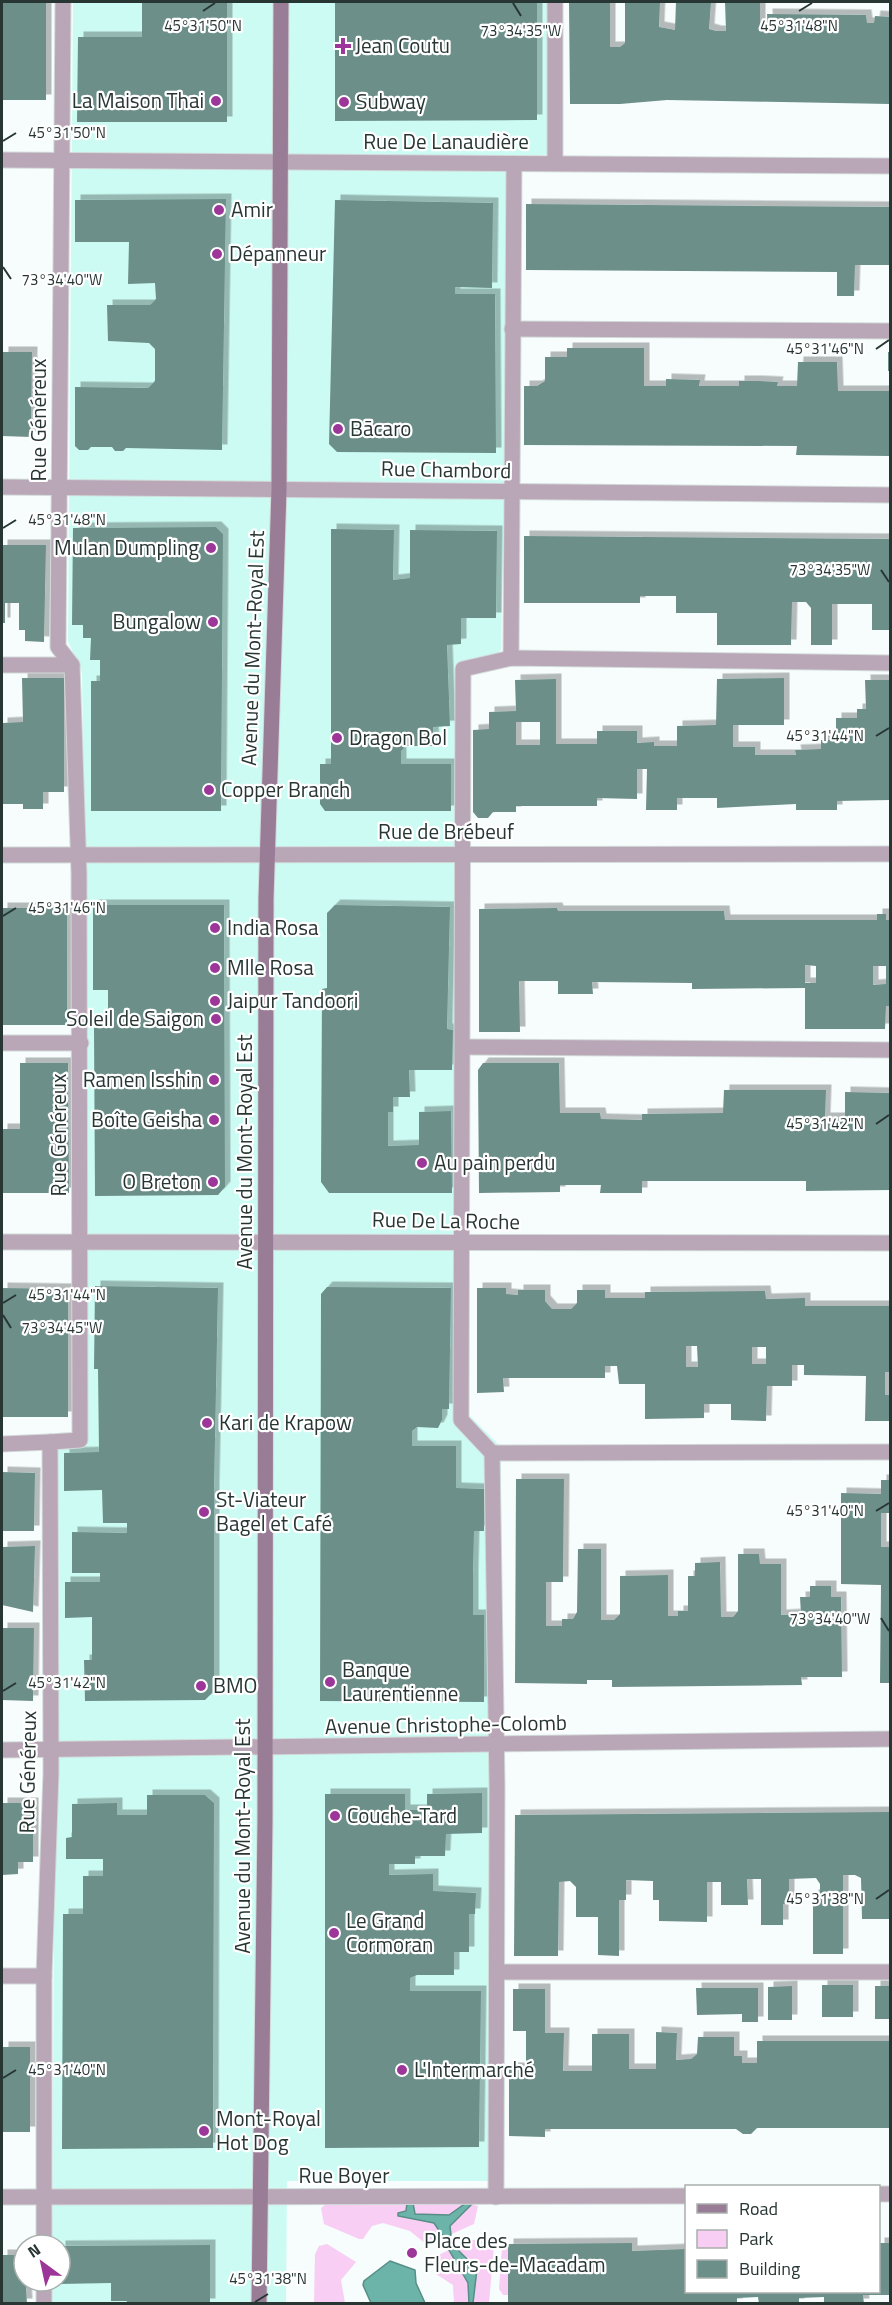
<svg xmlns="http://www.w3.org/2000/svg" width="892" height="2305" viewBox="0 0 892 2305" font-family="'Titillium Web',sans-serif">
<defs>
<filter id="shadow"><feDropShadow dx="5.5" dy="-5.5" stdDeviation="0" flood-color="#0004"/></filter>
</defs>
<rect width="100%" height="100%" fill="#f6fdfc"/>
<polygon fill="#ccfbf3" points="73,2 563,2 562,154 510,156 501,650 468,676 466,1412 501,1447 502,2181 287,2181 286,2303 51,2304 51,2281 60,2281 60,2245 52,2245 57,1447 87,1446 85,879 82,673 68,641"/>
<g fill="#f8cef4">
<polygon points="466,2203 478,2206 474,2224 427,2245 410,2231 383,2223 372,2226 363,2239 359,2239 324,2224 321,2208 326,2204"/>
<polygon points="471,2240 489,2240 494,2245 489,2303 454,2303 453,2285 436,2274 436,2256"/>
<polygon points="327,2244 356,2262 341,2280 345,2303 314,2303 315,2254 319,2246"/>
<polygon points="508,2244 508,2295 503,2295 499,2289 502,2248"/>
</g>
<g fill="#6cb4a9" stroke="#578e86" stroke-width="1.5">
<polygon points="407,2203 413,2203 415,2214 449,2215 466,2203 473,2203 450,2226 451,2235 444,2238 434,2223 398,2216 398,2213 406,2211"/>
<polygon points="455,2247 477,2269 473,2303 469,2303 468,2283 449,2250"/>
<polygon points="390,2261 415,2270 416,2283 425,2303 371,2303 363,2285 364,2281"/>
</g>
<g fill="#6c8f89" fill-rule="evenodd" filter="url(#shadow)">
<rect x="2" y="2" width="44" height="98"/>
<polygon points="142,2 227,2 227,122 77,122 78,37 142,37"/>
<polygon points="335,2 537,2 537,120 335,121"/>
<polygon points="569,2 610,2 610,47 620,47 625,43 625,2 660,2 659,27 675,30 676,2 711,2 709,29 716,31 726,31 725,2 760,2 760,30 768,30 767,14 866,15 867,23 874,23 875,16 890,17 890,104 667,100 620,104 570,104"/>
<polygon points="226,199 222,450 126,448 123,451 115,451 112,447 91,447 88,450 79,450 75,446 75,387 148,388 155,381 155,349 149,343 108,341 107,305 150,305 156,299 155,283 128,284 129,242 75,242 75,200"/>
<polygon points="335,200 493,203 492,288 455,287 455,294 495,294 496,453 337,452 329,444"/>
<polygon points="526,204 890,207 890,265 855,265 854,296 837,296 837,272 526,270"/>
<polygon points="567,348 644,348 644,386 666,386 666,379 700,380 699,386 739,386 739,381 758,381 778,382 777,386 797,386 798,362 837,362 838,391 890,391 890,456 796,455 797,446 524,445 524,386 537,386 545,381 545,357 567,357"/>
<polygon points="3,352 32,352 31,437 2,436"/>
<rect x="888" y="352" width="2" height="19"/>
<polygon points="216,527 223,534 221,811 91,811 91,681 100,681 100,660 90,660 91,638 83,638 83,625 72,625 73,528"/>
<polygon points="331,529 394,530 393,580 410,578 410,530 497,531 496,618 461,618 461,644 447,645 450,726 433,727 434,746 406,746 401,751 401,764 451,764 451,811 325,811 320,804 320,764 331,764"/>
<polygon points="524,536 890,539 890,630 872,630 872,604 832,604 832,645 811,645 811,608 806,602 792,602 791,645 717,645 717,613 676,613 676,596 640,596 640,603 524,603"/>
<polygon points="2,545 46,545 44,642 25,641 25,630 19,630 19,603 5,603 5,623 2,623"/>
<polygon points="22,678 64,678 64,792 43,792 43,809 23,809 23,804 2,804 2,723 23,722"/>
<path d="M784,678v47h-51v22h22v8h41l-1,-5 26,-1v-9h15v-22h21v-9h9l-1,-29h25v120l-53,1v9h-41v-6l-79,4v-10h-40v12h-31l1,-41h-10v30l-40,-1v8h-81v6h-23l-5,6h-10l-5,-6v-82l16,-1v-17l27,-1 -1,-31 41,-1v65h41v-13h40v12l17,-1v4h23v-20l39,-1 1,-46zM516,722h24v23h-24z"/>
<polygon points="93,905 224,905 225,1187 218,1195 95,1196 94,1028 108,1027 108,990 93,990"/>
<polygon points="335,905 450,907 447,1029 453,1030 452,1070 409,1070 410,1097 393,1097 393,1112 388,1112 388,1146 419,1145 419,1112 451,1111 452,1193 329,1193 321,1182 322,989 327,988 327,913"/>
<rect x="2" y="908" width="65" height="117"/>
<path d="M557,908l1,3h166l1,9h152v-6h9v6h4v86h-4l-1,23h-80v-41l-113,1v-6l-100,-1 1,12h-35v-13h-39l1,51h-41v-123zM805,965l11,1v17h-11zM873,966h13v18l-13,1z"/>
<polygon points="20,1063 68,1063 69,1193 2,1193 2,1129 20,1129"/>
<polygon points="483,1063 559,1063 560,1113 600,1113 601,1119 642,1120 642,1114 723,1113 724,1090 826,1090 825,1118 845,1118 845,1092 890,1093 890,1190 806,1191 806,1181 642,1181 642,1193 600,1193 601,1185 560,1185 560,1192 479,1193 478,1070"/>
<polygon points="95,1286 218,1288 214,1489 214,1691 205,1700 85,1701 84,1660 92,1660 92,1617 65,1618 65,1582 100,1582 100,1573 72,1573 72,1532 127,1533 127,1523 103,1523 102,1490 64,1491 64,1453 99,1452 98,1369 94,1369"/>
<polygon points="327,1287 451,1288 449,1409 442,1409 442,1420 438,1428 417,1427 412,1431 412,1446 456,1446 456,1488 484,1489 484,1531 474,1531 473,1574 473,1615 484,1615 484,1702 320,1701 321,1294"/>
<polygon points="2,1288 68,1289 68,1417 2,1417"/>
<path d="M477,1288h29v6l12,1v-5h27v11l7,8h19l6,-6v-13h28v8h40v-6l120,-1 1,8 39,-1v8h85v66h-5v23h5v26h-25l1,-45 -62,-1v-10h-12v21h-25l-1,35 -35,-1v-16h-27v14l-59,1v-35h-26l-2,-18h-12v12h-102l1,14 -27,1zM686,1346h11l1,21h-12zM752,1347h14v17h-14z"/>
<polygon points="2,1472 35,1473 34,1531 2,1531"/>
<polygon points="516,1479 564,1479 563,1582 546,1582 546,1626 562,1626 562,1619 573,1619 577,1612 578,1549 601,1549 601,1620 614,1620 620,1614 620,1576 668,1575 668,1616 678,1616 678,1611 688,1611 688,1576 695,1576 695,1563 720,1562 721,1617 733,1617 738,1611 738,1554 759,1554 760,1564 781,1564 781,1615 801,1614 800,1597 810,1597 810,1586 831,1586 831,1597 841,1597 842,1677 801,1677 802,1685 612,1687 612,1680 587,1680 587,1684 515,1683"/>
<polygon points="881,1480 890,1480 890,1513 881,1513 881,1547 890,1547 890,1683 880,1683 881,1585 841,1584 841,1493 881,1494"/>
<polygon points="35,1546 33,1612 2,1605 2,1547"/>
<polygon points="2,1628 34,1628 33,1701 2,1700"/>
<polygon points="482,1793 482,1833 446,1834 445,1856 415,1856 415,1864 389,1864 389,1875 433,1874 433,1891 476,1893 475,1914 469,1914 469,1952 454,1952 454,1975 417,1975 410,1978 410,1991 481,1991 479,2147 325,2148 325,1794 405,1794 405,1810 427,1810 427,1794"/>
<polygon points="147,1795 205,1795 214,1803 213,2148 62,2149 63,1914 83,1914 83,1876 103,1876 103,1859 66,1859 66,1838 72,1837 72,1804 117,1803 117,1815 147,1815"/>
<polygon points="2,1803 33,1803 33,1862 18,1862 18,1874 2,1875"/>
<polygon points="890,1812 890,1919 862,1919 861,1878 855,1875 843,1875 843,1954 813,1954 813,1895 820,1895 820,1884 816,1878 789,1879 789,1903 783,1904 783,1925 761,1925 761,1879 747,1879 748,1905 721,1905 721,1882 707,1882 707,1922 659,1921 659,1900 653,1900 653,1881 626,1880 626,1900 619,1900 619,1956 598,1955 598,1917 576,1917 576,1887 570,1881 559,1882 558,1956 514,1956 515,1815"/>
<rect x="822" y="1985" width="31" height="32"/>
<polygon points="792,1986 792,2020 768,2020 768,1987"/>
<rect x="875" y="1986" width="15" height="33"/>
<polygon points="696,1988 758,1988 758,2022 742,2022 742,2014 697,2015"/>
<polygon points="513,1989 545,1989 545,2033 564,2033 563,2071 592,2071 592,2034 629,2034 629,2069 656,2069 656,2032 677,2033 676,2060 691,2059 697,2054 698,2037 734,2037 734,2056 742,2056 742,2063 757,2063 757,2041 890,2041 890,2128 757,2128 751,2134 743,2134 736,2129 545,2129 545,2137 509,2136 509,2068 526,2068 526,2031 513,2031"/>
<polygon points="3,2047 30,2047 30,2132 2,2132"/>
<polygon points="632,2243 632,2251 686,2249 687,2292 879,2292 879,2243 890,2243 890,2295 863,2295 864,2304 824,2304 824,2297 799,2298 799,2304 759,2304 758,2297 737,2298 737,2304 508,2302 508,2244"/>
<polygon points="210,2245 210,2304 126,2304 127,2301 111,2301 111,2283 59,2284 60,2246"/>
<polygon points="2,2255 24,2255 27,2304 2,2304"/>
</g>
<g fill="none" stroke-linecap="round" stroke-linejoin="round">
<defs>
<g id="lane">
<polyline points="555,163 555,2"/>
<polyline points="512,329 890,331"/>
<polyline points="511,658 514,164"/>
<polyline points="2,665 72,665"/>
<polyline points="2,1043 81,1043"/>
<polyline points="463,1047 890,1050"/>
<polyline points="2,1444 50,1442"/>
<polyline points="492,1453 890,1452"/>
<polyline points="497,1972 890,1972"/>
<polyline points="2,1976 44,1976"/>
<polyline points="496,2197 497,1785 492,1453 461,1420 463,669 511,658 890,663"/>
<polyline points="44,2245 44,1976 51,1773 50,1442 80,1440 79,873 72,665 58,647 63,2"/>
<polyline points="44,2281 44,2304"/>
</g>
<g id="street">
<polyline points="2,160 890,166"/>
<polyline points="2,487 890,495"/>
<polyline points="2,855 890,854"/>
<polyline points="2,1242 890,1243"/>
<polyline points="2,1750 890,1739"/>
<polyline points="878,2194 890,2194"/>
<polyline points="2,2197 686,2196"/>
</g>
<polyline id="secondary" points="259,2304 265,1821 266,899 279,489 281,2"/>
</defs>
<use href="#lane" stroke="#d1d9d8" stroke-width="17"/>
<use href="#street" stroke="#d1d9d8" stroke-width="17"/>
<use href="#secondary" stroke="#d1d9d8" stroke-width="17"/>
<use href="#lane" stroke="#b9a6b7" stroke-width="15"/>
<use href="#street" stroke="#b9a6b7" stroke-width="15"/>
<use href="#secondary" stroke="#997c96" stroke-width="15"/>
</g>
<path fill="none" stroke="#273633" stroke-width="2" d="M513,3l8,13M203,11l12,-8M799,11l13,-8M3,141l13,-8M3,267l8,12M876,349l13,-9M3,528l13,-8M881,570l8,12M876,736l13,-8M3,916l13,-8M876,1124l13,-9M3,1303l13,-8M3,1315l8,13M876,1511l13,-8M881,1618l8,13M3,1691l13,-8M876,1899l13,-9M3,2078l13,-8M255,2302l13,-8"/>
<g fill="#9d3699" stroke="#fff" stroke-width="2">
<path d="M340 37h6v6h6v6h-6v6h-6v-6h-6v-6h6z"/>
<circle cx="216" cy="101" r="6"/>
<circle cx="344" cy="102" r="6"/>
<circle cx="219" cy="210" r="6"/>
<circle cx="217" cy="254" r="6"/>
<circle cx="338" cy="429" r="6"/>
<circle cx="211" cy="548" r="6"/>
<circle cx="213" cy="622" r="6"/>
<circle cx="337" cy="738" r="6"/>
<circle cx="209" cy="790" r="6"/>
<circle cx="215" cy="928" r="6"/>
<circle cx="215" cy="968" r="6"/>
<circle cx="215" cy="1001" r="6"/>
<circle cx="216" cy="1019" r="6"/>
<circle cx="214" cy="1080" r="6"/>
<circle cx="214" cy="1120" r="6"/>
<circle cx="422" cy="1163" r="6"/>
<circle cx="213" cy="1182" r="6"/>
<circle cx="207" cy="1423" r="6"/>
<circle cx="204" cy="1512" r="6"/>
<circle cx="330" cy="1682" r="6"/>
<circle cx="201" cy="1686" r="6"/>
<circle cx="335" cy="1816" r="6"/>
<circle cx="334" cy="1933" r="6"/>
<circle cx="402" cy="2070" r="6"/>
<circle cx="204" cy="2131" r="6"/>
<circle cx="412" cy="2253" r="6"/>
</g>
<g text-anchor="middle" stroke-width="4.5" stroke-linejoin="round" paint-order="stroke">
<g font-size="21" fill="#273633" stroke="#fff" text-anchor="start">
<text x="355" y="53">Jean Coutu</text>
<text x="204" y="108" text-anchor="end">La Maison Thai</text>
<text x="356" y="109">Subway</text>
<text x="231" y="217">Amir</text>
<text x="229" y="261">Dépanneur</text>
<text x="350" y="436">Bācaro</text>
<text x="199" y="555" text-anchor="end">Mulan Dumpling</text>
<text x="201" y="629" text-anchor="end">Bungalow</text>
<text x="349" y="745">Dragon Bol</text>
<text x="221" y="797">Copper Branch</text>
<text x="227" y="935">India Rosa</text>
<text x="227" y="975">Mlle Rosa</text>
<text x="227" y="1008">Jaipur Tandoori</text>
<text x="204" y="1026" text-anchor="end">Soleil de Saigon</text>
<text x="202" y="1087" text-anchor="end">Ramen Isshin</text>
<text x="202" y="1127" text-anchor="end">Boîte Geisha</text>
<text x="434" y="1170">Au pain perdu</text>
<text x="201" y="1189" text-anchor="end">O Breton</text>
<text x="219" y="1430">Kari de Krapow</text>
<text x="216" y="1507">St-Viateur<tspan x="216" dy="24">Bagel et Café</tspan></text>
<text x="342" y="1677">Banque<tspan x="342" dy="24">Laurentienne</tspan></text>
<text x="213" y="1693">BMO</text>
<text x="347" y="1823">Couche-Tard</text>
<text x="346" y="1928">Le Grand<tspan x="346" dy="24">Cormoran</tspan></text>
<text x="414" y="2077">L'Intermarché</text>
<text x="216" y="2126">Mont-Royal<tspan x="216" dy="24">Hot Dog</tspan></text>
<text x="424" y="2248">Place des<tspan x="424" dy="24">Fleurs-de-Macadam</tspan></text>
</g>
<g font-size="21" fill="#273633" stroke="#fff">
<text x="446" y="149">Rue De Lanaudière</text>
<text transform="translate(39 420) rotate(-90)" y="7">Rue Généreux</text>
<text transform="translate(446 470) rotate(1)" y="7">Rue Chambord</text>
<text transform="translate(253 648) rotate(-88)" y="7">Avenue du Mont-Royal Est</text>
<text x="446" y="839">Rue de Brébeuf</text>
<text transform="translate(59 1135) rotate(-90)" y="7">Rue Généreux</text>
<text transform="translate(245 1152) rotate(-90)" y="7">Avenue du Mont-Royal Est</text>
<text transform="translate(446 1221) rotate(1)" y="7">Rue De La Roche</text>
<text transform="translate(446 1725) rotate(-1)" y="7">Avenue Christophe-Colomb</text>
<text transform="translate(28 1772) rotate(-89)" y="7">Rue Généreux</text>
<text transform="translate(243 1836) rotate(-90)" y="7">Avenue du Mont-Royal Est</text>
<text x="344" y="2183">Rue Boyer</text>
</g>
</g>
<g font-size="15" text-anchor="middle" fill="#273633" stroke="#fff" stroke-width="4.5" stroke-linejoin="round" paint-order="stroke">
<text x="203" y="31">45°31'50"N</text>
<text x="799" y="31">45°31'48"N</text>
<text x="521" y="36">73°34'35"W</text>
<text x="67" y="138">45°31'50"N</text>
<text x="62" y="285">73°34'40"W</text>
<text x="825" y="354">45°31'46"N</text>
<text x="67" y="525">45°31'48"N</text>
<text x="830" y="575">73°34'35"W</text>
<text x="825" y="741">45°31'44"N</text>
<text x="67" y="913">45°31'46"N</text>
<text x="825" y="1129">45°31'42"N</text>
<text x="67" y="1300">45°31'44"N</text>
<text x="62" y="1333">73°34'45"W</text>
<text x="825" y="1516">45°31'40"N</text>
<text x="830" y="1624">73°34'40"W</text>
<text x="67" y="1688">45°31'42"N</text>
<text x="825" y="1904">45°31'38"N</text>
<text x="67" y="2075">45°31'40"N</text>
<text x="268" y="2284">45°31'38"N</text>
</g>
<rect width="892" height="2305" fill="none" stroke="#273633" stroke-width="6"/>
<rect x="685" y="2185" width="195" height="108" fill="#ffffff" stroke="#a9afad" stroke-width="1.5"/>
<rect x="697" y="2204" width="30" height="9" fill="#997c96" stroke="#a9afad" stroke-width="1.5"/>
<text x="739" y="2215" font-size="18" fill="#273633">Road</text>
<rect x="697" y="2230" width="30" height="18" fill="#f8cef4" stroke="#a9afad" stroke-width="1.5"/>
<text x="739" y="2245" font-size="18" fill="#273633">Park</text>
<rect x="697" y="2260" width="30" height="18" fill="#6c8f89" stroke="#a9afad" stroke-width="1.5"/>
<text x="739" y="2275" font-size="18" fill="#273633">Building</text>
<g transform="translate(42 2263) rotate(327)"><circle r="28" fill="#ffffff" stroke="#a9afad" stroke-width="1.5"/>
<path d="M0-4.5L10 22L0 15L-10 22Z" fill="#9d3699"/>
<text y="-9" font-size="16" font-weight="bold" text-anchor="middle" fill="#273633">N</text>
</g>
</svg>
